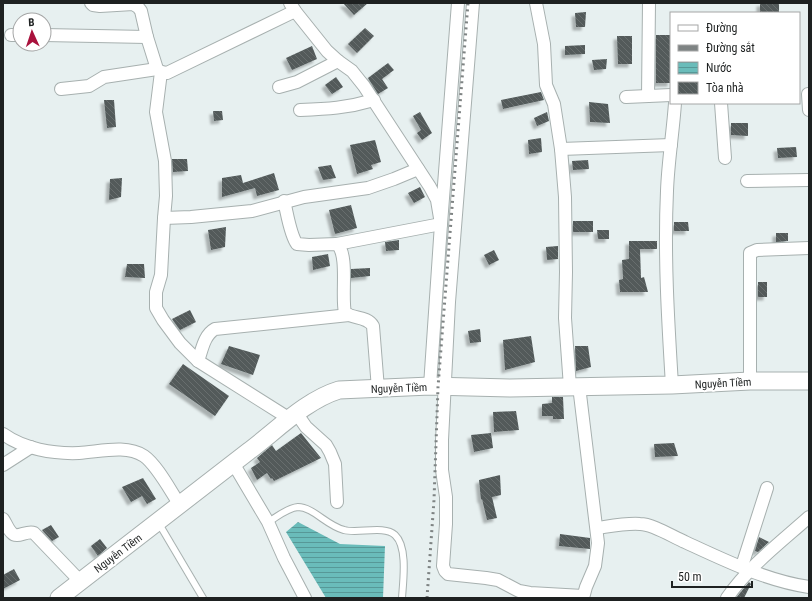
<svg xmlns="http://www.w3.org/2000/svg" width="812" height="601" viewBox="0 0 812 601" font-family="'Roboto Condensed',sans-serif">
<defs>
<pattern id="water-rules" width="6" height="5" patternUnits="userSpaceOnUse"><rect width="6" height="5" fill="#6abcba"/><path d="M0 2.5h6" fill="none" stroke="#579897"/></pattern>
<pattern id="building-back-hatch" width="6" height="6" patternUnits="userSpaceOnUse"><rect width="6" height="6" fill="#525a5a"/><path d="M-1 5l2 2M0 0l6 6M5-1l2 2" fill="none" stroke="#676e6e"/></pattern>
<filter id="shadow"><feDropShadow dx="-3.5" dy="3.5" stdDeviation="1" flood-color="#0004"/></filter>
</defs>
<rect width="100%" height="100%" fill="#e7f0f0"/>
<polygon fill="url(#water-rules)" points="298,522 340,544 385,546 383,598 326,598 286,532"/>
<g fill="url(#building-back-hatch)" filter="url(#shadow)">
<polygon points="343,3 368,3 354,15"/>
<rect x="760" y="3" width="19" height="10"/>
<polygon points="586,12 585,27 576,27 575,13"/>
<polygon points="365,28 374,36 357,53 348,44"/>
<rect x="656" y="35" width="15" height="48"/>
<polygon points="617,36 632,36 632,64 618,64"/>
<polygon points="585,45 585,54 565,55 565,46"/>
<polygon points="312,46 317,59 292,70 286,58"/>
<polygon points="607,59 606,69 594,70 592,60"/>
<polygon points="388,63 394,70 382,79 388,88 378,94 368,78"/>
<polygon points="336,77 343,87 332,94 325,85"/>
<polygon points="541,92 544,100 503,109 501,100"/>
<polygon points="104,100 114,100 116,127 107,128"/>
<polygon points="589,102 608,104 610,123 590,122"/>
<polygon points="213,111 222,111 223,120 214,121"/>
<polygon points="420,112 432,133 422,140 417,133 421,130 413,116"/>
<polygon points="547,112 549,121 537,126 534,118"/>
<polygon points="731,123 748,123 748,136 731,135"/>
<polygon points="541,138 542,152 529,154 528,140"/>
<polygon points="375,140 381,162 371,165 373,169 357,174 350,145"/>
<polygon points="796,147 797,157 778,158 777,148"/>
<polygon points="172,159 187,159 188,171 173,172"/>
<polygon points="588,160 589,169 573,170 572,161"/>
<polygon points="331,165 336,178 323,180 318,167"/>
<polygon points="274,173 279,190 257,196 255,188 222,197 222,178 241,175 243,183"/>
<polygon points="122,178 121,197 109,200 110,179"/>
<polygon points="420,187 425,197 414,203 408,193"/>
<polygon points="351,205 357,228 335,234 329,210"/>
<rect x="573" y="221" width="20" height="11"/>
<polygon points="674,222 688,222 689,231 674,231"/>
<polygon points="226,227 225,247 211,250 208,230"/>
<polygon points="597,230 609,230 609,239 598,239"/>
<polygon points="776,233 788,233 788,241 776,242"/>
<polygon points="399,240 399,250 386,251 385,242"/>
<polygon points="629,241 657,241 657,249 640,249 641,278 644,277 648,292 620,292 619,280 623,279 622,260 629,259"/>
<polygon points="558,246 558,259 547,260 546,247"/>
<polygon points="494,250 499,260 489,265 484,255"/>
<polygon points="328,254 330,266 313,270 312,257"/>
<polygon points="127,264 144,264 145,278 125,277"/>
<polygon points="370,268 370,276 351,278 351,269"/>
<rect x="758" y="282" width="9" height="15"/>
<polygon points="190,310 196,322 180,330 172,319"/>
<polygon points="480,329 481,342 470,343 468,331"/>
<polygon points="531,336 535,362 505,370 503,340"/>
<polygon points="229,346 260,355 253,375 221,364"/>
<polygon points="575,346 588,346 591,367 576,371"/>
<polygon points="183,364 229,396 215,416 169,384"/>
<polygon points="552,397 563,397 564,419 553,419 553,416 542,416 542,404 552,403"/>
<polygon points="516,411 519,430 494,432 493,412"/>
<polygon points="301,433 321,458 274,481 272,478 271,479 267,473 257,480 251,468 260,462 257,458 272,445 276,451"/>
<polygon points="491,433 493,448 474,452 471,435"/>
<polygon points="674,443 678,456 655,457 654,444"/>
<polygon points="500,475 501,495 492,497 497,518 487,520 482,499 481,500 479,480"/>
<polygon points="143,478 156,499 147,504 142,496 131,502 122,487"/>
<polygon points="51,525 59,537 52,541 42,530"/>
<polygon points="560,534 590,538 590,549 559,546"/>
<polygon points="759,537 769,542 758,552 755,551"/>
<polygon points="100,539 107,548 98,556 91,546"/>
<polygon points="14,569 20,580 3,589 3,575"/>
<polygon points="749,582 751,584 744,598 736,598"/>
</g>
<g fill="none" stroke-linecap="round" stroke-linejoin="round">
<defs>
<g id="lane">
<polyline points="158,522 203,598"/>
<path d="M268,522c9,-5 19,-14 30,-15 15,0 29,19 46,23 14,4 40,-5 51,5 13,12 8,47 7,63"/>
</g>
<g id="street">
<polyline points="91,3 93,5 100,6 133,4 138,7 141,11 147,37 157,69 161,72 167,73 295,11"/>
<polyline points="290,3 295,11 327,51 338,61 352,71 364,86 430,187 437,200 441,224 430,386"/>
<polyline points="473,3 449,302 442,440 442,470 446,497 446,524 443,566 445,571 448,574 486,578 498,580 519,591 530,593 583,596"/>
<polyline points="536,3 544,44 546,85 554,104 561,149 565,197 566,272 565,318 570,387"/>
<polyline points="11,35 20,35"/>
<polyline points="44,35 147,37"/>
<polyline points="161,72 156,112 165,161 166,196 164,218 161,275 156,292 156,308 163,320 180,343 198,361 290,419"/>
<polyline points="279,87 297,82 338,61"/>
<polyline points="61,89 89,86 104,77 157,69"/>
<polyline points="808,94 809,110"/>
<polyline points="648,96 649,3"/>
<polyline points="626,97 671,95"/>
<polyline points="721,103 725,158"/>
<path d="M300,110c27,-1 47,-2 74,-10"/>
<polyline points="561,149 671,145"/>
<polyline points="747,181 809,180"/>
<path d="M284,201c3,11 6,34 13,43l12,1 28,-1c12,11 4,52 8,69 9,6 22,3 28,13l5,63"/>
<polyline points="164,218 191,217 252,211 304,197 368,188 394,179 418,169"/>
<polyline points="337,244 441,224 458,3"/>
<path d="M198,361c4,-11 6,-26 17,-32l134,-14"/>
<polyline points="750,381 750,253 757,250 809,248"/>
<path d="M672,385c-4,-64 -8,-130 -5,-194 1,-29 6,-59 8,-88"/>
<polyline points="579,386 598,543 595,566 586,587 583,598"/>
<polyline points="297,414 306,427 326,445 330,452 335,464 337,502"/>
<path d="M3,434c21,15 50,20 76,19 20,-1 47,-9 65,3 13,9 27,36 36,49"/>
<polyline points="233,463 268,522 284,558 305,598"/>
<polyline points="3,465 31,447"/>
<path d="M3,519c3,4 5,11 9,14 5,6 15,-3 22,0l47,49"/>
<path d="M597,528c14,-2 29,-5 43,-4 13,0 33,13 45,18 39,18 82,39 124,45"/>
<polyline points="742,566 767,488"/>
<path d="M727,598c22,-32 54,-56 82,-81"/>
</g>
<path id="secondary" d="M59,598c64,-49 127,-98 190,-147 28,-21 57,-51 90,-61l91,-4 80,2 162,-3 78,-4h59"/>
</defs>
<use href="#lane" stroke="#a7b0af" stroke-width="8"/>
<use href="#street" stroke="#a7b0af" stroke-width="14"/>
<use href="#secondary" stroke="#a7b0af" stroke-width="19"/>
<use href="#lane" stroke="#fff" stroke-width="6"/>
<use href="#street" stroke="#fff" stroke-width="12"/>
<use href="#secondary" stroke="#fff" stroke-width="17"/>
<polyline stroke="#7e8383" stroke-width="3" stroke-dasharray="2 4" stroke-linecap="butt" points="427,598 434,500 438,387 468,3"/>
</g>
<g text-anchor="middle" stroke-width="4" stroke-linejoin="round" paint-order="stroke">
<g font-size="11" fill="#1e2121" stroke="#fff">
<text transform="translate(723 383) rotate(-3)" y="4">Nguyễn Tiềm</text>
<text transform="translate(399 388) rotate(-2)" y="4">Nguyễn Tiềm</text>
<text transform="translate(118 553) rotate(-37)" y="4">Nguyễn Tiềm</text>
</g>
</g>
<rect width="812" height="601" fill="none" stroke="#1e2121" stroke-width="8"/>
<rect x="670" y="12" width="130" height="92" fill="#ffffff" stroke="#a5a6a6"/>
<rect x="678" y="25" width="20" height="6" fill="#ffffff" stroke="#a5a6a6"/>
<text x="706" y="32" font-size="12" fill="#1e2121">Đường</text>
<rect x="678" y="45" width="20" height="6" fill="#7e8383" stroke="#a5a6a6"/>
<text x="706" y="52" font-size="12" fill="#1e2121">Đường sắt</text>
<rect x="678" y="62" width="20" height="12" fill="url(#water-rules)" stroke="#a5a6a6"/>
<text x="706" y="72" font-size="12" fill="#1e2121">Nước</text>
<rect x="678" y="82" width="20" height="12" fill="url(#building-back-hatch)" stroke="#a5a6a6"/>
<text x="706" y="92" font-size="12" fill="#1e2121">Tòa nhà</text>
<g transform="translate(32 32) rotate(357)"><circle r="19" fill="#ffffff" stroke="#a5a6a6"/>
<path d="M0-3L7 15L0 10L-7 15Z" fill="#a9123d"/>
<text y="-6" font-size="11" font-weight="bold" text-anchor="middle" fill="#1e2121">B</text>
</g>
<path d="M672 581v6h80v-6" fill="none" stroke="#1e2121" stroke-width="2"/>
<text x="678" y="581" font-size="12" fill="#1e2121" stroke="#ffffff" stroke-width="3" paint-order="stroke">50 m</text>
</svg>
